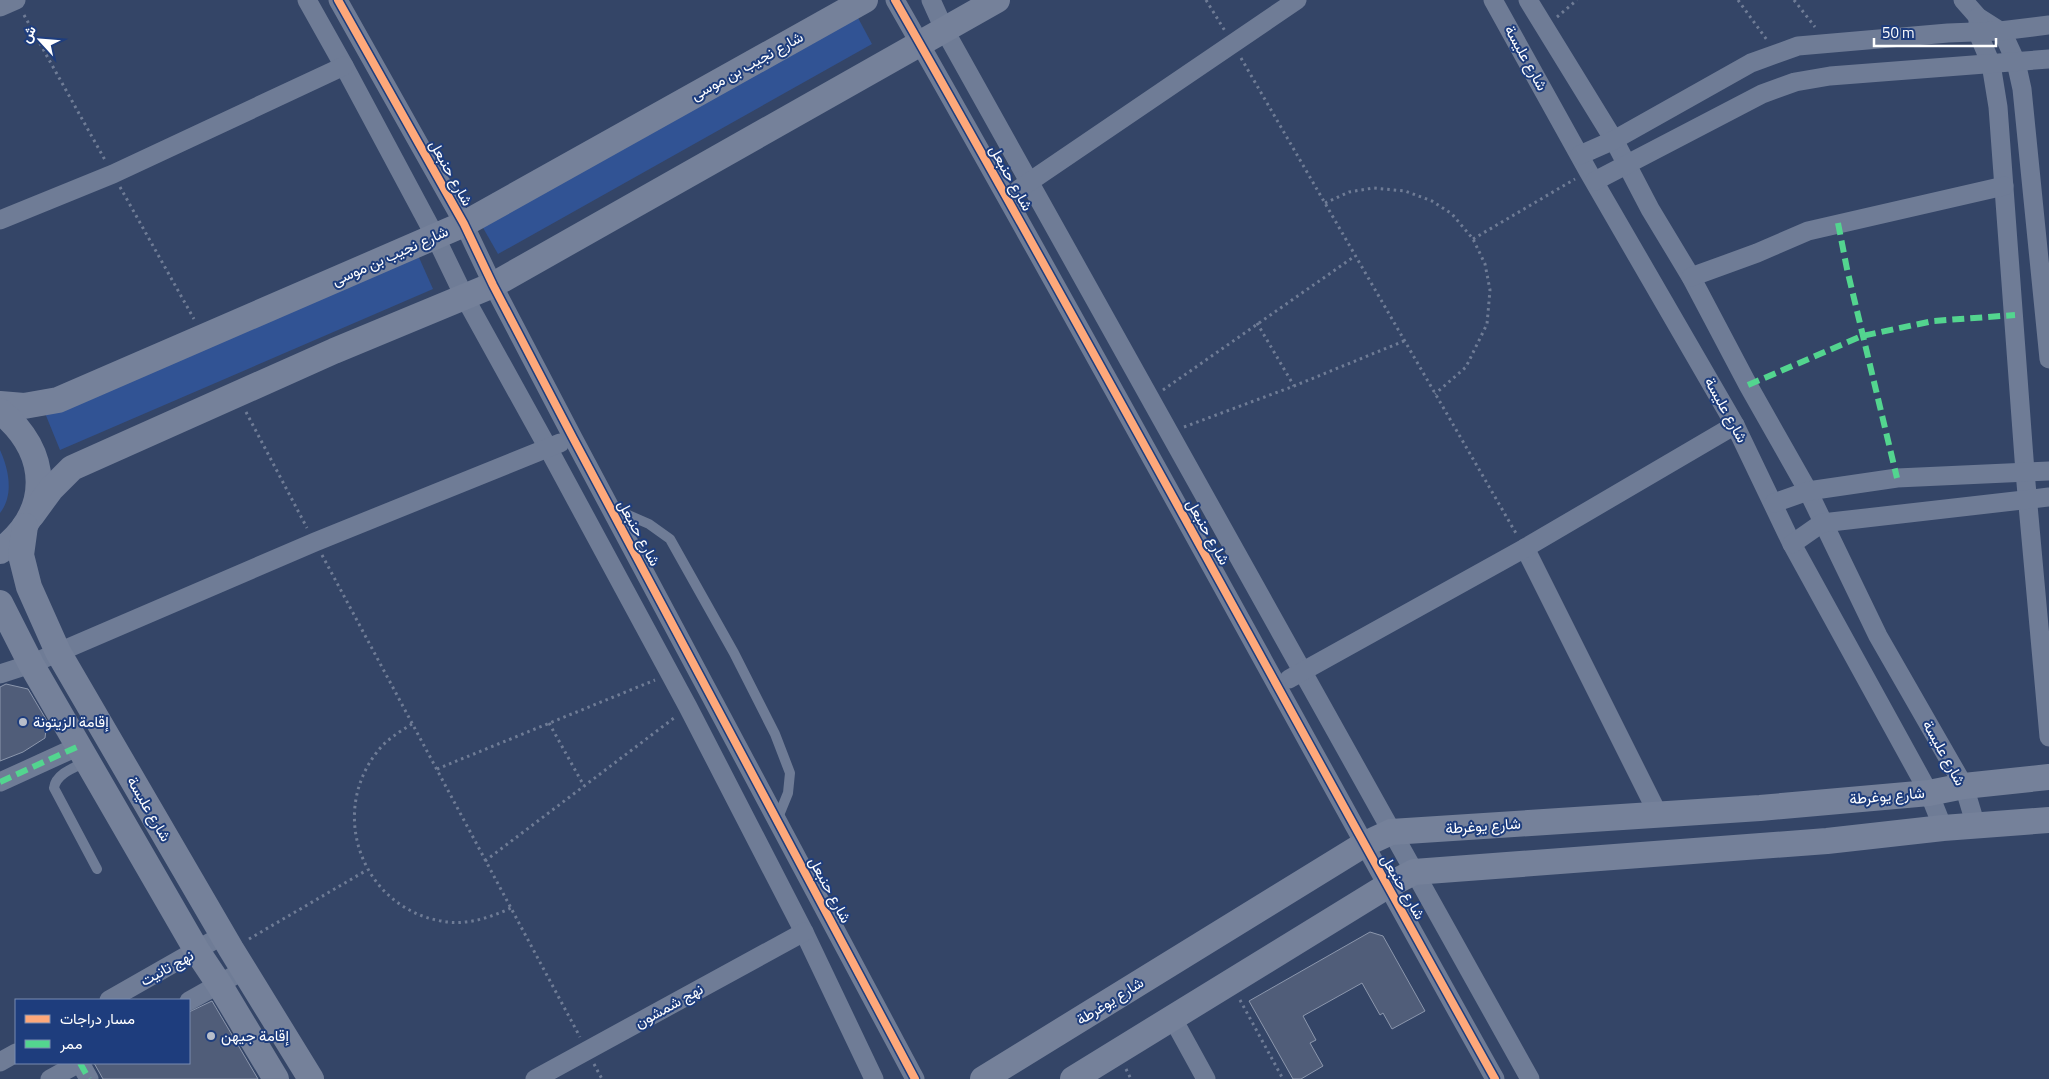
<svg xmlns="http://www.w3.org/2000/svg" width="2049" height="1079" viewBox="0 0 2049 1079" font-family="'Titillium Web',Vazirmatn,sans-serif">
<rect width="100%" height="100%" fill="#344567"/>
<g fill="#315394">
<polygon points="857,16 872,44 498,254 482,226"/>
<polygon points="417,253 433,289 60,450 45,413"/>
<path d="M0,450c9,20 14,45 0,63z"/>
</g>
<g fill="#505d79" stroke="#8c97ad">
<polygon points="6,684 28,689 47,721 45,738 23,752 0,761 0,687"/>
<polygon points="1370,932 1383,936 1425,1011 1392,1029 1383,1013 1380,1015 1362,983 1303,1016 1316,1040 1310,1043 1323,1066 1301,1079 1293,1079 1249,1001"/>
<polygon points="212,1001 258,1079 103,1079 94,1063 189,1063 189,1012"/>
</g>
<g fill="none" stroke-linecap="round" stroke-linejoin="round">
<g stroke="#6f7c96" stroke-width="3" stroke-dasharray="2.5 4" stroke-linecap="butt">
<polyline points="1206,0 1225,31"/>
<polyline points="1738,0 1767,40"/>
<polyline points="1794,0 1815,27"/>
<polyline points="24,15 105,160"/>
<polyline points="1557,17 1577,0"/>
<polyline points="1241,58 1517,535"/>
<polyline points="120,187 194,319"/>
<polyline points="1325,203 1349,192 1373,188 1405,191 1432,201 1452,214 1473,239 1485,264 1490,290 1487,324 1466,367 1435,394"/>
<polyline points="1473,239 1575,179"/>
<polyline points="1257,323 1294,386"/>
<polyline points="1163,390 1355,256"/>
<polyline points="246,412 307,528"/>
<polyline points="1184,427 1294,386 1404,341"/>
<polyline points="322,555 580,1037"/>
<polyline points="549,723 584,786"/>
<path d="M412,724c-13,8 -26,16 -35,28 -49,63 -14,155 64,169 24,5 48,-3 70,-13"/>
<polyline points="437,769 655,680"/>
<polyline points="485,861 674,718"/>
<polyline points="249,939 367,870"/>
<polyline points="1240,1000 1283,1079"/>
<polyline points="594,1064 602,1079"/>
<polyline points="1126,1069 1131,1079"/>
</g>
<g stroke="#6f7c96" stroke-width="10">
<polyline points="612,508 649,524 670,539 734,653 775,734 790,773 788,793 777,820"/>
<path d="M88,761c-12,6 -32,12 -34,27l43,81"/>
</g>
<g stroke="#6f7c96" stroke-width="19">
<polyline points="307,0 344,66 435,236 465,298 548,448 688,707 804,932 874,1079"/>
<polyline points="338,0 464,224 493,285 573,438 915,1079"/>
<path d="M895,0c204,357 399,720 600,1079"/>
<path d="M931,0l14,31c193,350 389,699 585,1048"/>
<polyline points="1493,0 1588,171 1735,425 1792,544 1929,793 1943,828"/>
<polyline points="1528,0 1614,140 1650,209 1691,277 1748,385 1808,491 1878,636 1964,786 1976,826"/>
<polyline points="1963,0 1978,17 2000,31 2005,38 2016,62 2022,89 2049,359"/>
<polyline points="0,7 16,0"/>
<polyline points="1978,17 1978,33 1991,64 1998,107 2025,472 2049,737"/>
<polyline points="1580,155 1614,140 1751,63 1798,46 1948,33 2000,31 2049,25"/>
<polyline points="1595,181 1762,94 1795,82 1830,76 2049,59"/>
<polyline points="1019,189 1297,0"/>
<polyline points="0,220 113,174 344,66"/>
<polyline points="1691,277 1757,253 1808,231 2004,186"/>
<polyline points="1774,503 1808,491 1897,478 2049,471"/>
<polyline points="1792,544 1822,523 2049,497"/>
<polyline points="1525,548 1658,814"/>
<polyline points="0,674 31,664 315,542 560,443"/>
<polyline points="1289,679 1525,548 1735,425"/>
<polyline points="0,782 79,746"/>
<polyline points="109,1000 223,935"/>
<polyline points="189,1001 244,970"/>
<polyline points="1173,1019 1206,1079"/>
<polyline points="0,1062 16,1053"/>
<polyline points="80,1063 89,1079"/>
<polyline points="50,1079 79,1063"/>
<polyline points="535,1079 804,932"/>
</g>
<g stroke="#75819a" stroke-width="26">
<polyline points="0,404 24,406 58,400 464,224 865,0"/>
<path d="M0,411c50,41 53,100 0,140"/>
<polyline points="32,515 51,489 72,468 334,351 493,285 997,0"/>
<polyline points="25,526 21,555 29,587 58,652 231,949 311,1079"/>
<polyline points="0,603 31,664 197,951 219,984 276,1079"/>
<polyline points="983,1079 1363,845 1391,832 1760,808 1929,793 1964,786 2049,777"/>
<polyline points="1073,1079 1387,886 1414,872 1827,841 1943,828 2049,820"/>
</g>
<g stroke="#53d58f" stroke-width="6" stroke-dasharray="12 6" stroke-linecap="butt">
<polyline points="1838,223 1847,269 1897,478"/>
<polyline points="1748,385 1862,336 1933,321 2015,315"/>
<polyline points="0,782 79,746"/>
<polyline points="80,1063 89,1079"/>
</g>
<defs>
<g id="cycleway">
<polyline points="338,0 464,224 493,285 573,438 915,1079"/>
<path d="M895,0c204,357 399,720 600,1079"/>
</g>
</defs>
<use href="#cycleway" stroke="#1e3d7d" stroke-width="11"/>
<use href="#cycleway" stroke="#fea87a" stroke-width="8"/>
</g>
<g fill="#b8beca" stroke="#1e3d7d" stroke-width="2">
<circle cx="23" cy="722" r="5"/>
<circle cx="211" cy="1036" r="5"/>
</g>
<g text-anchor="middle" stroke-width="4" stroke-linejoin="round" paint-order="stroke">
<g font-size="15" fill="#fff" stroke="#1e3d7d">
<text transform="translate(1526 58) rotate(61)" y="5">شارع عليسة</text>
<text transform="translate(747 66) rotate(-29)" y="5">شارع نجيب بن موسى</text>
<text transform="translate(451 173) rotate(61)" y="5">شارع حنبعل</text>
<text transform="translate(1011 178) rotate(61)" y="5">شارع حنبعل</text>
<text transform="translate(390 256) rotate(-24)" y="5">شارع نجيب بن موسى</text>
<text transform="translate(1726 410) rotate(61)" y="5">شارع عليسة</text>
<text transform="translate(1208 532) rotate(61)" y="5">شارع حنبعل</text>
<text transform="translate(639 533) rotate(62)" y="5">شارع حنبعل</text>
<text transform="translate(1944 753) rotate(61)" y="5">شارع عليسة</text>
<text transform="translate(1887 796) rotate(-5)" y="5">شارع يوغرطة</text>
<text transform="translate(149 809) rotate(60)" y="5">شارع عليسة</text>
<text transform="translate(1483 826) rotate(-4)" y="5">شارع يوغرطة</text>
<text transform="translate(1403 887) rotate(60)" y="5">شارع حنبعل</text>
<text transform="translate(830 890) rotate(62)" y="5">شارع حنبعل</text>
<text transform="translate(167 968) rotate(-29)" y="5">نهج تانيت</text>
<text transform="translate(1110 1001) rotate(-32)" y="5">شارع يوغرطة</text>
<text transform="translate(669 1006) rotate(-29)" y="5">نهج شمشون</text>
</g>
<g font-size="15" fill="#fff" stroke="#1e3d7d" text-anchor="start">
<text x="33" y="727">إقامة الزيتونة</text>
<text x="221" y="1041">إقامة جيهن</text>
</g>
</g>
<rect x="15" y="999" width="175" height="65" fill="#1e3d7d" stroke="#788bb1"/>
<rect x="25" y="1015" width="25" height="8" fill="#fea87a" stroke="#788bb1"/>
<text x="60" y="1024" font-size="15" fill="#ffffff">مسار دراجات</text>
<rect x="25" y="1040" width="25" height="8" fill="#53d58f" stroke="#788bb1"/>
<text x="60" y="1049" font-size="15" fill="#ffffff">ممر</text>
<g transform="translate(40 40) rotate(296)" stroke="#1e3d7d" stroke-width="4" paint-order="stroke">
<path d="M0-4L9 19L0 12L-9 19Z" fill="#ffffff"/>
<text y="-8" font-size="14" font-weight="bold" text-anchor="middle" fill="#ffffff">ش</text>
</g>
<path d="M1874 38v8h122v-8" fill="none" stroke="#ffffff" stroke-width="2.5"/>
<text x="1882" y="38" font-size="15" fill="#ffffff" stroke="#1e3d7d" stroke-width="4" paint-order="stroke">50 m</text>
</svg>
